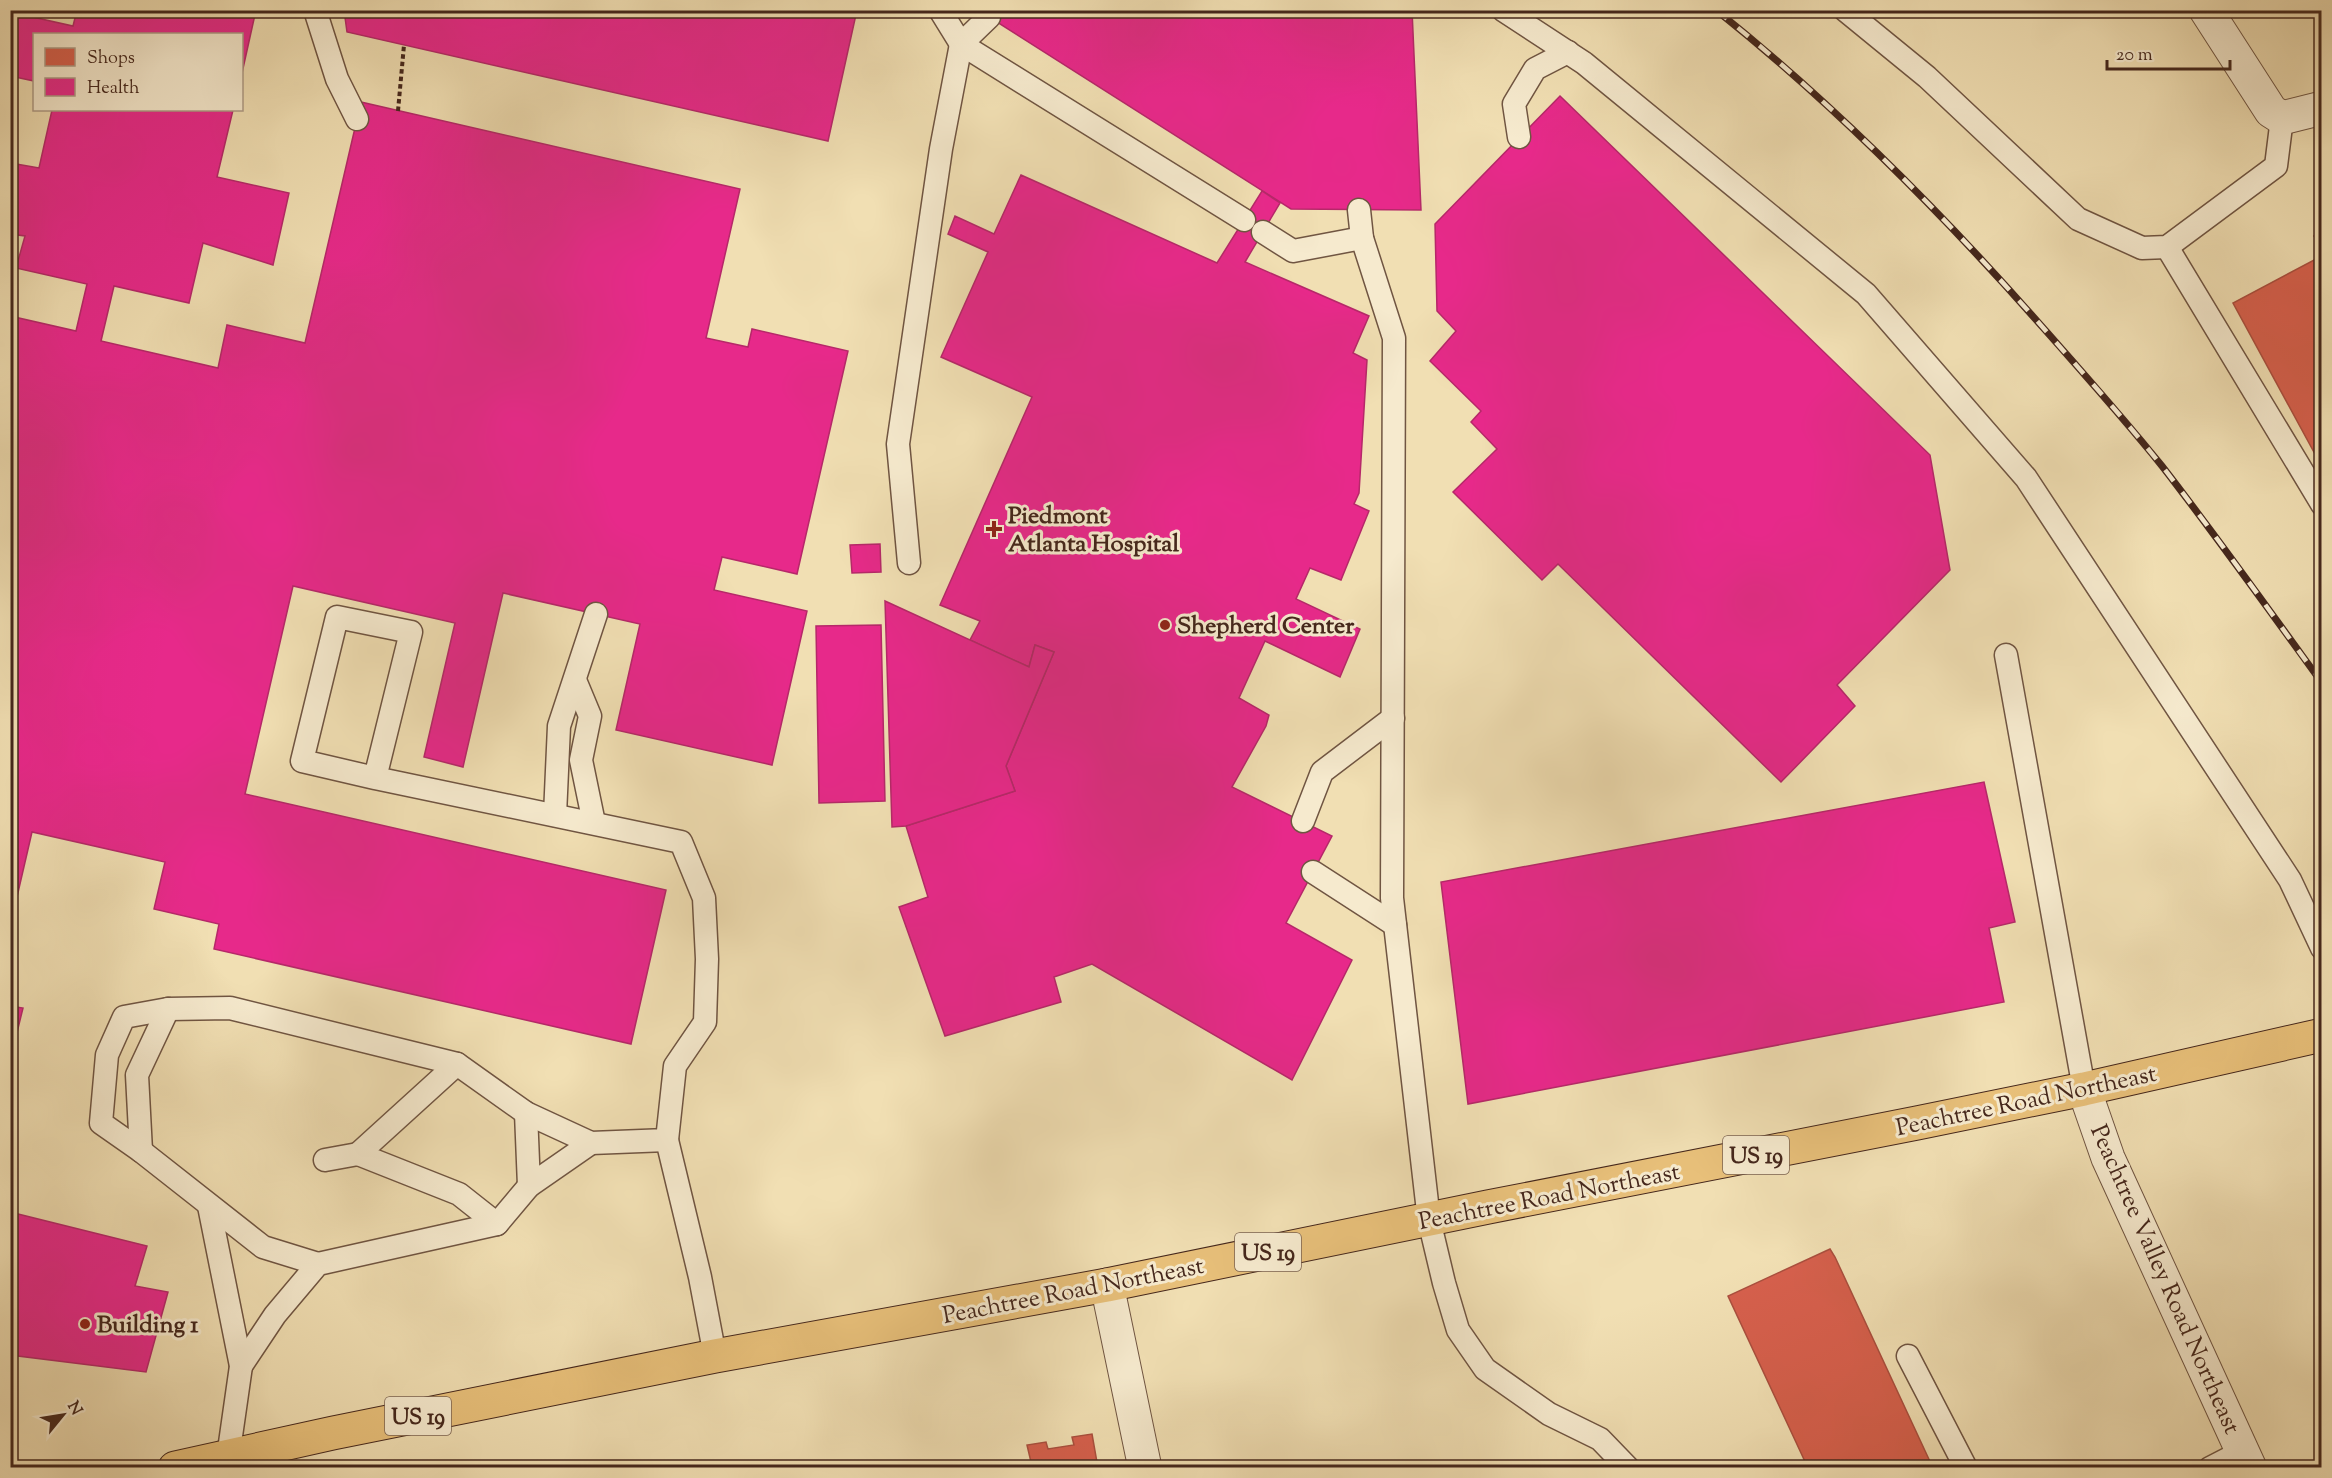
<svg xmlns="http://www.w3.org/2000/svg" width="2332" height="1478" viewBox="0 0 2332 1478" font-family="'Sorts Mill Goudy',serif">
<rect width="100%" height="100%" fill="#f1dfb3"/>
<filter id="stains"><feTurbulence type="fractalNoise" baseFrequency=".00333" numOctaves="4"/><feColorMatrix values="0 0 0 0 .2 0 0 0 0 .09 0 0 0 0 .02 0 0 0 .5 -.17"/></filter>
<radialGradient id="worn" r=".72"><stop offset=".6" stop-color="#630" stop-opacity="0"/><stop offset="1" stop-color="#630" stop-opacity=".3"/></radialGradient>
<g fill="#d6604d" stroke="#aa4f3e" stroke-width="1.5">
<polygon points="2322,232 2322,250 2314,236"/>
<polygon points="2316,259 2322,270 2322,467 2233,303"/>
<polygon points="1830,1249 1835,1257 1933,1468 1808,1468 1728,1296"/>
<polygon points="1092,1434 1098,1468 1001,1468 1031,1462 1027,1445 1046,1442 1048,1449 1074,1445 1072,1437"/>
</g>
<g fill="#e7298a" stroke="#b62869" stroke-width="1.5">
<polygon points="77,10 256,10 242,73 242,34 34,34 34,81 10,76 10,12 73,26"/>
<polygon points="344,10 857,10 828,141 347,32"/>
<polygon points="978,10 1412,10 1421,210 1291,209"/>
<polygon points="1560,96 1930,455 1950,570 1837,685 1855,706 1781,782 1558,564 1542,580 1453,492 1497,449 1471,422 1481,411 1430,361 1456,331 1437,311 1435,224"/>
<polygon points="361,102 740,189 706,338 748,347 752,329 848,351 797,574 722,557 714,590 807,611 772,765 616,730 640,624 503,593 463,767 424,757 455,623 293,586 245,794 666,890 631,1044 214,949 219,924 154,909 165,862 32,832 10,927 10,316 76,331 87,284 16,268 25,236 10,234 10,163 39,168 52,110 233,110 217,177 289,193 273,265 203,243 189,303 114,286 101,341 218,368 227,325 305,343"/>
<polygon points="1021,175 1217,263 1262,191 1280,203 1245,262 1369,316 1353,353 1367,360 1359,493 1354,504 1369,511 1341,580 1310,568 1296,599 1360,629 1340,677 1265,641 1239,698 1269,715 1266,726 1232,787 1332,836 1286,923 1352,960 1292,1080 1092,964 1054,977 1061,1002 945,1036 899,907 928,897 906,826 1015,791 1006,766 1054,652 1035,645 1029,667 970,640 980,621 940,605 1032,397 941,357 988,252 948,234 955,216 994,234"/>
<polygon points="880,544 881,572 852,573 850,545"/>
<polygon points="885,601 1029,667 1035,645 1054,652 1006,766 1015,791 906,826 892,827"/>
<polygon points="881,625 885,801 819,803 816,626"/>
<polygon points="1984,782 2015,922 1989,928 2004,1002 1468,1104 1441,882"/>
<polygon points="10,1006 23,1008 10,1061"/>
<polygon points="10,1212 147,1246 135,1286 168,1292 146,1372 10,1355"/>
</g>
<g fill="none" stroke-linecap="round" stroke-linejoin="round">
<defs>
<g id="service">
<polyline points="315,10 337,79 357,119"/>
<polyline points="940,10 961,44 1244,220"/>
<polyline points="1503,10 1584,63 1866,294 2026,478 2290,880 2322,948"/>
<polyline points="1845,10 1927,77 2078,219 2142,248 2167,247 2276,166 2282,118"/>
<polyline points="1519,137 1514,104 1535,69 1568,52"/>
<polyline points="1359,210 1362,238 1394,338 1392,898 1429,1220 1444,1283 1458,1330 1485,1369 1549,1414 1600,1439 1628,1468"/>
<polyline points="1263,232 1293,251 1362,238"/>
<polyline points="2167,247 2322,504"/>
<polyline points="909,563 898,444 941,149 961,44 989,17"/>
<polyline points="2006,655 2084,1089"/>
<polyline points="575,680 590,716 581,760 594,823"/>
<polyline points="555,815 559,726 596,614"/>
<polyline points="1303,821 1322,772 1393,718"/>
<polyline points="1313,872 1395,925"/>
<polyline points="457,1064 358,1154 459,1194 497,1224"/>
<polyline points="526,1113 529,1186"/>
<polyline points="667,1140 700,1277 715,1356"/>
<polyline points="141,1151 137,1075 168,1009"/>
<polyline points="325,1160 358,1154"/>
<polyline points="209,1206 241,1366 228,1457"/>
<polyline points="318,1264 263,1247 141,1151 101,1123 107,1055 124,1017 168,1009 230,1008 457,1064 526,1113 591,1143 667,1140 675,1066 705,1022 707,959 704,898 681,842 375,778 411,632 337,617 302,761 375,778"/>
<polyline points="1908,1356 1966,1468"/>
<polyline points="241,1366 275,1315 318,1264 497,1224 529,1186 591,1143"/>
<polyline points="2210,1468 2243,1451"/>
</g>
<g id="minor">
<polyline points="2206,10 2271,111 2282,118 2322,108"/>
<polyline points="2084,1089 2108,1158 2250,1468"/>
<polyline points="1107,1285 1145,1468"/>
</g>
<polyline id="trunk" points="175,1468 333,1433 715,1356 1107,1285 1488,1207 1917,1123 2084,1089 2322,1035"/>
</defs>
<use href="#service" stroke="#705542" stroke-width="25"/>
<use href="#minor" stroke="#705542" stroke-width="35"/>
<use href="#trunk" stroke="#45271c" stroke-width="35"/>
<polyline stroke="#45271c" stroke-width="4" stroke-dasharray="4.5 3" stroke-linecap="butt" points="398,111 404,45"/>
<use href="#service" stroke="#f6eace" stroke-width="22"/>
<use href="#minor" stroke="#f6eace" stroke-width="33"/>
<use href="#trunk" stroke="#e8c07a" stroke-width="33"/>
<defs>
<path id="rail" d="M1716,10c120,96 229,206 330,321 39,44 79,89 116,135 55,71 107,144 160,217"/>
</defs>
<use href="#rail" stroke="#45271c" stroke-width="7"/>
<use href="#rail" stroke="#f6eace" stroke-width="4.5" stroke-dasharray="14" stroke-linecap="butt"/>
</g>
<g fill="#8f2418" stroke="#f6eace" stroke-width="2">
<path d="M991 520h6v6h6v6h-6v6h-6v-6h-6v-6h6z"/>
<circle cx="1165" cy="625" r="6"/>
<circle cx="85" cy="1324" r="6"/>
</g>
<g text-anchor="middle" stroke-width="6" stroke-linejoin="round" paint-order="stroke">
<g fill="#f6eace" stroke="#7a6251" stroke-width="1.5">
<rect x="1723" y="1136" width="66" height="38" rx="4.5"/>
<rect x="1235" y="1233" width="66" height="38" rx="4.5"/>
<rect x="385" y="1397" width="66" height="38" rx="4.5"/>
</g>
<g font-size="22" font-weight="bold" fill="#45271c">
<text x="1756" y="1163">US 19</text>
<text x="1268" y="1260">US 19</text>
<text x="418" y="1424">US 19</text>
</g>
<g font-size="24" font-weight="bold" fill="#45271c" stroke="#f6eace" text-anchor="start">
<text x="1008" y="523">Piedmont<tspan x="1008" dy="28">Atlanta Hospital</tspan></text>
<text x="1177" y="633">Shepherd Center</text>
<text x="97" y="1332">Building 1</text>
</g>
<g font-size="24" fill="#45271c" stroke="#f6eace">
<text transform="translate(2026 1100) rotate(-12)" y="8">Peachtree Road Northeast</text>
<text transform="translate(1549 1196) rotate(-11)" y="8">Peachtree Road Northeast</text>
<text transform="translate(2166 1279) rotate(66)" y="8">Peachtree Valley Road Northeast</text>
<text transform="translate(1073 1290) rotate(-11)" y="8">Peachtree Road Northeast</text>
</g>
</g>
<rect width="2332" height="1478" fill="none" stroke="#f1dfb3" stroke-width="36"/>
<rect x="12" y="12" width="2308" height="1454" fill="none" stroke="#45271c" stroke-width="3"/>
<rect x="18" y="18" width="2296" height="1442" fill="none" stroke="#45271c" stroke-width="1.5"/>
<rect x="33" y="33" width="210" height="78" fill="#f6eace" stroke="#af9c87" stroke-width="1.5"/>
<rect x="45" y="48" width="30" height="18" fill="#d6604d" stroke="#af9c87" stroke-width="1.5"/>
<text x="87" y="63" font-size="18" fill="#45271c">Shops</text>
<rect x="45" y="78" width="30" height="18" fill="#e7298a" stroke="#af9c87" stroke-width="1.5"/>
<text x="87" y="93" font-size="18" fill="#45271c">Health</text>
<g transform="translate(63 1415) rotate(60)" stroke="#f6eace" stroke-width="4.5" paint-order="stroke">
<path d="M0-4.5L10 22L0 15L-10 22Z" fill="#45271c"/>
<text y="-9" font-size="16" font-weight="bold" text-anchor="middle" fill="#45271c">N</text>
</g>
<path d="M2107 60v9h123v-9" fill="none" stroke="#45271c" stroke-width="3"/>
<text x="2116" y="60" font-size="18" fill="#45271c" stroke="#f6eace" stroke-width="4.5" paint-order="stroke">20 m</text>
<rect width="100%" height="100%" filter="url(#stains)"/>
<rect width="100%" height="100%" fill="url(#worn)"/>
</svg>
